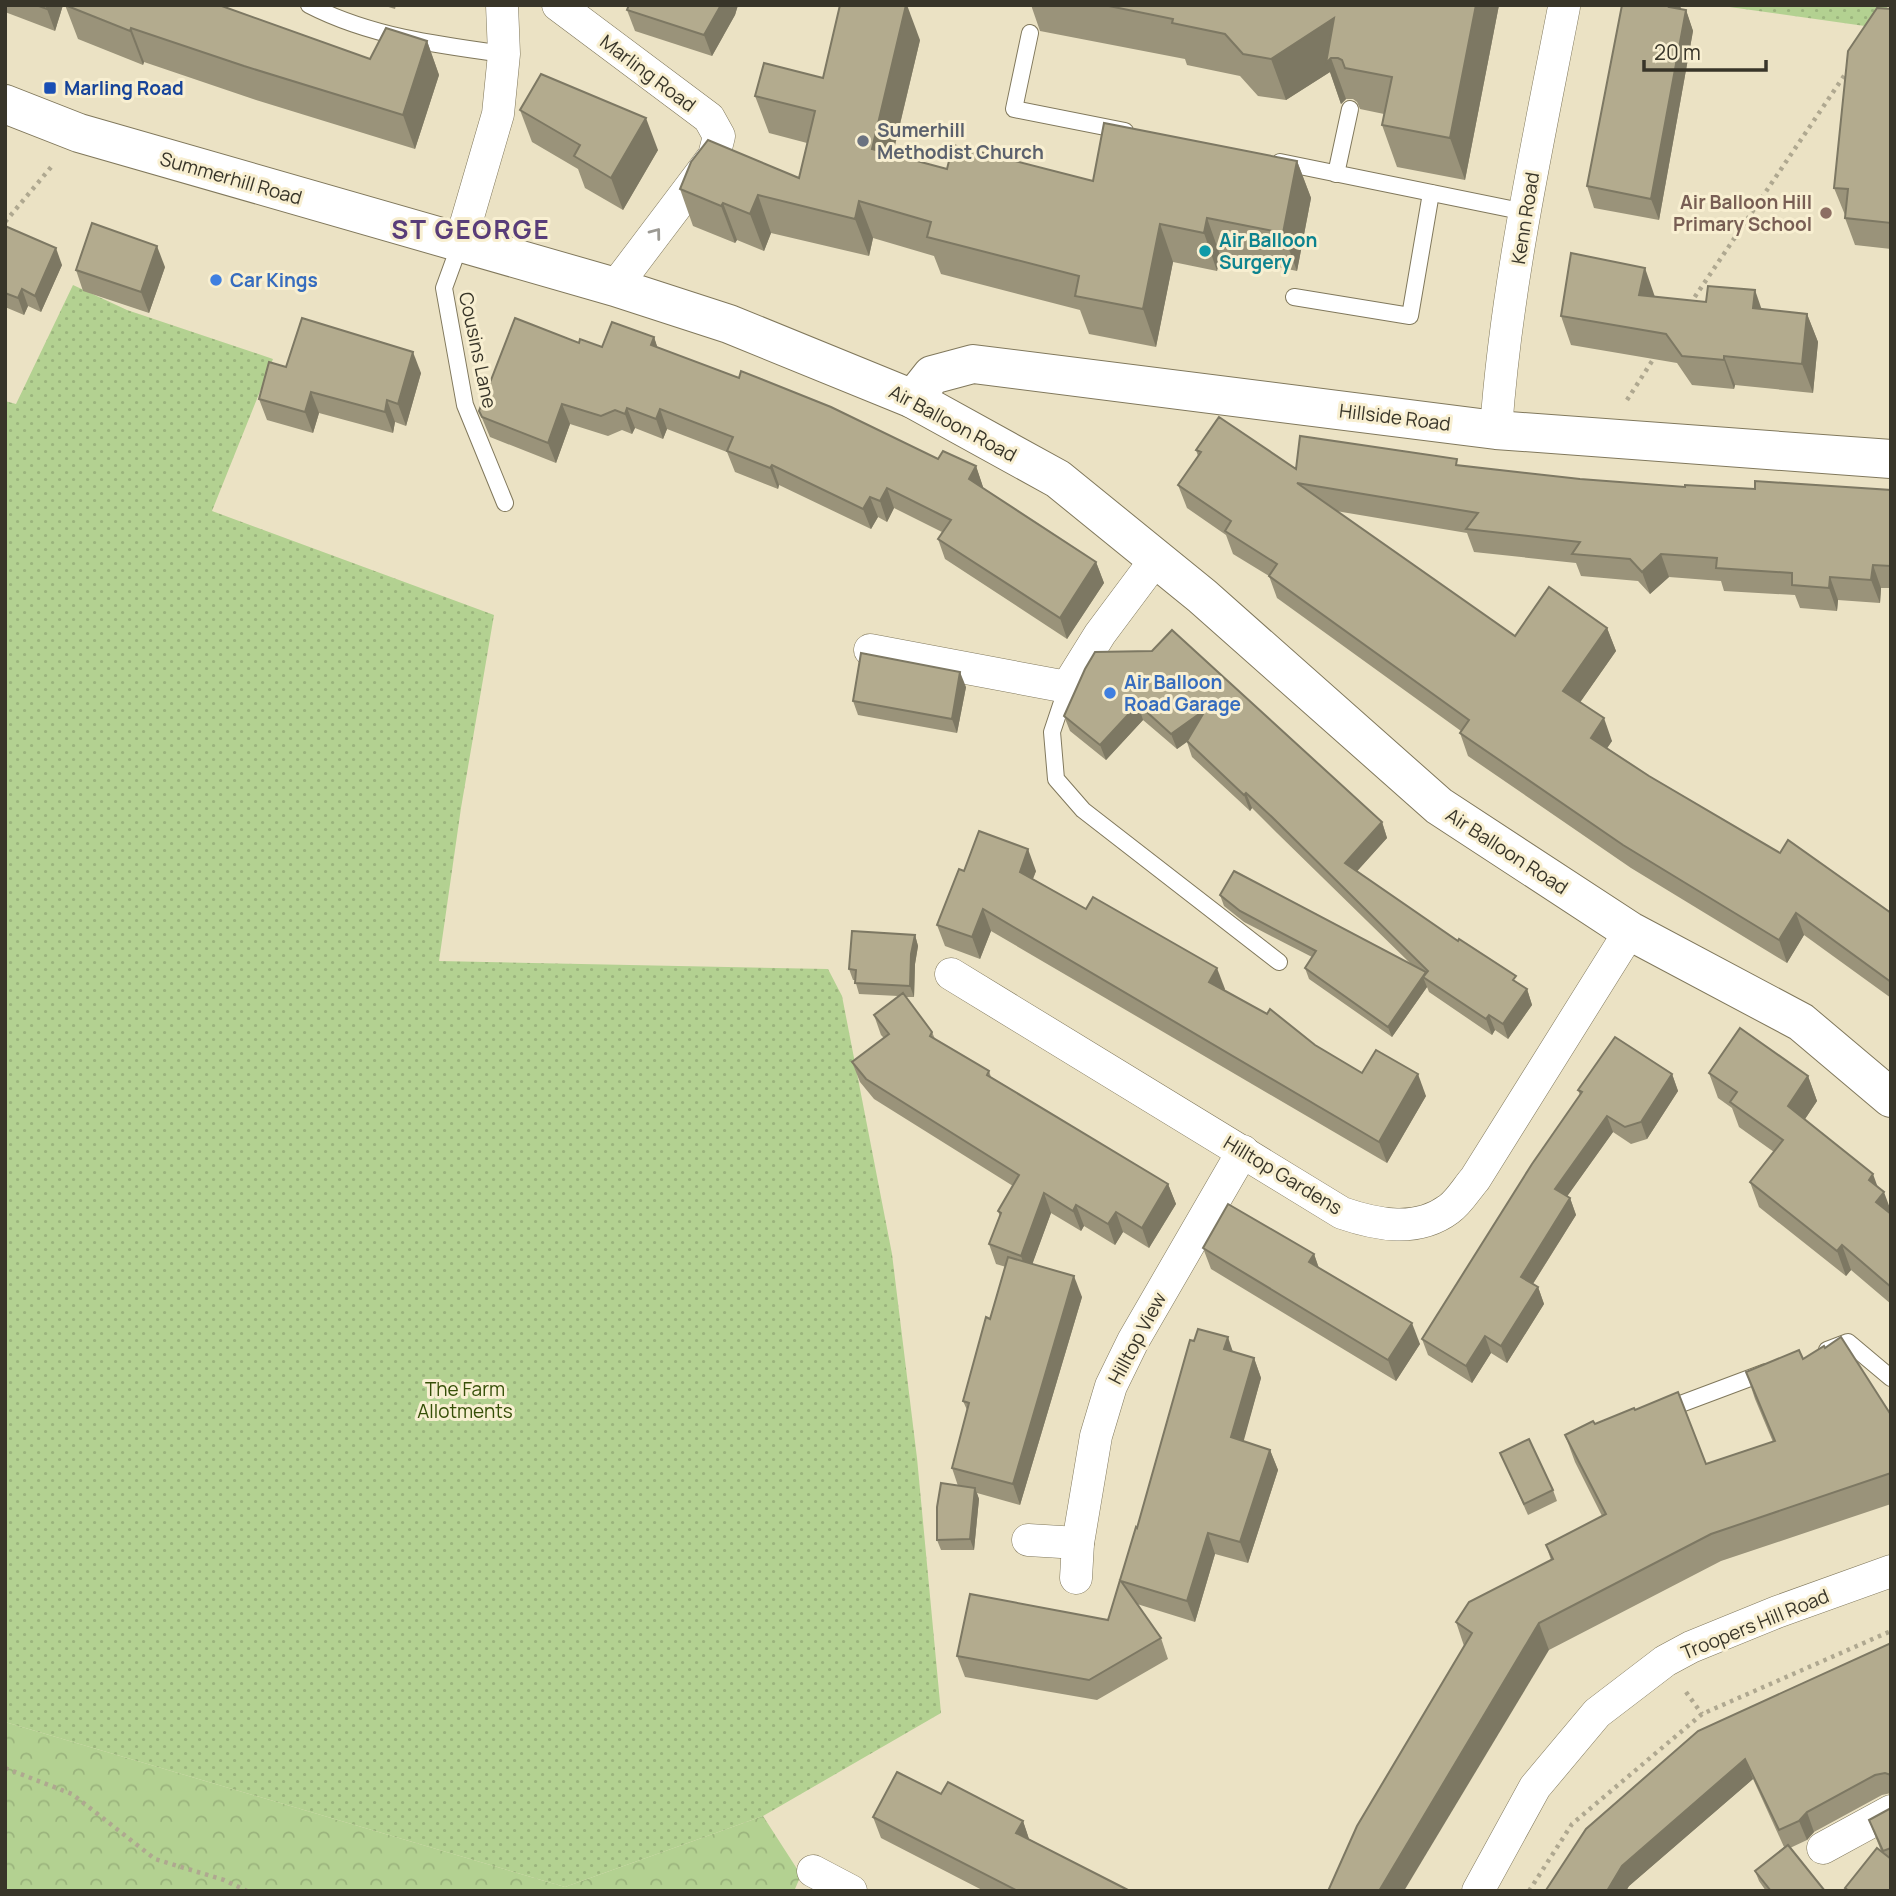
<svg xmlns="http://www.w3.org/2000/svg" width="1896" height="1896" viewBox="0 0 1896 1896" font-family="Manrope,sans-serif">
<defs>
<pattern id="park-crowns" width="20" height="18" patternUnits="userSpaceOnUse" patternTransform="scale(1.75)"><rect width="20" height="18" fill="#b3d191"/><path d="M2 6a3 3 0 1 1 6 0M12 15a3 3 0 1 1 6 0" fill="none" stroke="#9bb47d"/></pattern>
<pattern id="garden-dots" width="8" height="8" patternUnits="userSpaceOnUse" patternTransform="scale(1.75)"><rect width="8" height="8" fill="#b3d191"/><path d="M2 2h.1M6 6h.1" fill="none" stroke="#9bb47d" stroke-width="1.8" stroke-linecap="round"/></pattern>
</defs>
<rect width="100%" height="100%" fill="#ebe2c4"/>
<polygon fill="url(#park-crowns)" points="5,1722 565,1887 763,1816 801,1875 795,1889 798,1891 5,1891"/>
<g fill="url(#garden-dots)">
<polygon points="1715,5 1887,5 1886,29"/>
<polygon points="73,285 127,310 273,359 212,511 494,615 461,808 439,961 828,969 842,996 892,1254 917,1458 941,1713 763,1816 565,1887 5,1722 5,401 16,404"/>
</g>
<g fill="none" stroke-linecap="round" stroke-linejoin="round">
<defs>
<g id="lane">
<path d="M309,5c60,31 128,40 195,49"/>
<polyline points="1030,33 1014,109 1125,131"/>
<polyline points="1280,162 1525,212"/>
<polyline points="1336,174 1350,109"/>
<polyline points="460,244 444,288 465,405 505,503"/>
<polyline points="1294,297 1410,316 1431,193"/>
<polyline points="1067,687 1052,732 1056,779 1083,810 1279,962"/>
<polyline points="1827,1350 1848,1342 1891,1378"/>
<polyline points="1662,1411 1766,1372"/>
</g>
<g id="street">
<polyline points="558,5 709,118 719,136 714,156 615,287"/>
<polyline points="460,244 498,114 504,54 502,5"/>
<path d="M1496,430c10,-142 41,-283 68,-423"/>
<polyline points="870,650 1067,687 1100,634 1156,559"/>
<path d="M951,974l391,239c35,12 75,20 107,-4 10,-7 18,-21 26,-30l155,-248"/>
<polyline points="1028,1540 1078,1543"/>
<polyline points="1076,1578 1078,1543 1096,1436 1111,1386 1133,1341 1243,1151"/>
<polyline points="1823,1848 1891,1811"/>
<polyline points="813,1871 851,1891"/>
<polyline points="1478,1891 1535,1787 1597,1713 1665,1661 1691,1647 1777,1612 1891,1571"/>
</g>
<polyline id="secondary" points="913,399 932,375 973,364 1496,430 1891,459"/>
<polyline id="primary" points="5,104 79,133 615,287 729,324 913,399 1058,479 1202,596 1439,806 1630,931 1801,1022 1891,1098"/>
</defs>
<use href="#lane" stroke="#80785c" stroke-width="18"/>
<use href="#street" stroke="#80785c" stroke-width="33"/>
<use href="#secondary" stroke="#80785c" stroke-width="40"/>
<use href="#primary" stroke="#80785c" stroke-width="40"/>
<g stroke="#afa890" stroke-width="4.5" stroke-dasharray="3.5 5" stroke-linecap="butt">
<polyline points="5,222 52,166"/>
<polyline points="1690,304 1848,70"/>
<polyline points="1627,400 1656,355"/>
<polyline points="1686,1692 1702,1714"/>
<polyline points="5,1768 72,1794 155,1859 224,1880 247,1891"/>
<polyline points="1529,1891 1572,1824 1702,1714 1891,1631"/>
</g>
<use href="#lane" stroke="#fff" stroke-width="16"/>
<use href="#street" stroke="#fff" stroke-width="32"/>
<use href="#secondary" stroke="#fff" stroke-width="38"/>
<use href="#primary" stroke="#fff" stroke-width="38"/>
</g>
<g fill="#9a937a">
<polygon points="5,5 63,5 55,31 5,12"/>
<polygon points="65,5 370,59 427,41 439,75 415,149 256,100 144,62 143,65 78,39"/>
<polygon points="382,5 396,5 395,9"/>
<polygon points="629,5 738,5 735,15 712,56 635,31 627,10"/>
<polygon points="1031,5 1499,5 1465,180 1397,167 1382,125 1384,114 1360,109 1357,102 1353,99 1346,99 1341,104 1330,72 1286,100 1258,96 1240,76 1187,65 1185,59 1040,31"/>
<polygon points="1681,9 1686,10 1693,31 1659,220 1594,208 1587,186"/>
<polygon points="1891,9 1891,249 1855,245 1845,218 1845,215 1834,188"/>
<polygon points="920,40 893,154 947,169 1093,181 1297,161 1311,198 1297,271 1220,255 1217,271 1173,262 1156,347 1089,334 1080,310 941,274 934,256 873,238 869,256 771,233 764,251 737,240 735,243 693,226 680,189 799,178 807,143 769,133 755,96 823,78"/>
<polygon points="520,110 658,150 623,210 585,188 578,169 532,142"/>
<polygon points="5,226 62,265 41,312 28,306 24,315 5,307"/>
<polygon points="165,267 149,313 83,291 76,270"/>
<polygon points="1655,297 1807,314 1818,342 1813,393 1735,385 1734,389 1692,385 1677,363 1571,345 1561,316"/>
<polygon points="654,337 657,347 938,459 976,466 983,487 982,488 1096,562 1104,583 1067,639 945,559 938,539 942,532 894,508 887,522 878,517 871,529 779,485 778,489 735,472 727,452 667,429 663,439 635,428 632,434 622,430 608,436 570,424 556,463 490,437 479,411 579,343 602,347"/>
<polygon points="286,367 421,373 406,426 395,422 393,433 319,413 313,433 267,420 259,399"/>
<polygon points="1196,450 1296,469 1460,466 1580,479 1685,487 1891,490 1891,588 1881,588 1880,603 1838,600 1837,611 1800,608 1795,595 1724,591 1721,581 1669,577 1650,594 1638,581 1581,576 1576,563 1474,552 1467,533 1336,511 1515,636 1607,628 1616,651 1580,702 1612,741 1607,748 1649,776 1780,853 1891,913 1891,998 1804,935 1787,963 1631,868 1468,756 1460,733 1461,731 1277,598 1269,576 1233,554 1226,535 1187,508 1178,485 1198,456"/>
<polygon points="1085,669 1382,822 1387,838 1357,871 1527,989 1532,1005 1508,1039 1495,1030 1492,1035 1429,992 1427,987 1392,1037 1309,979 1305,968 1312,957 1244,922 1224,906 1220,895 1411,964 1277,833 1252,808 1250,811 1192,757 1187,742 1177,749 1143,720 1106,760 1070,731 1064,716"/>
<polygon points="966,687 957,733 858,715 853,701"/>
<polygon points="964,871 1036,871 1033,879 1225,989 1224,991 1362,1073 1426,1096 1387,1163 991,931 980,959 945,946 937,925"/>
<polygon points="915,935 918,946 915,964 914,997 906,997 932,1032 935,1039 989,1071 991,1077 1168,1184 1176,1204 1149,1248 1123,1232 1115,1245 1084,1226 1081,1231 1051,1213 1032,1264 1082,1297 1020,1505 977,1493 979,1499 974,1550 941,1550 937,1540 958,1486 952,1468 967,1410 963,1401 990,1319 1006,1267 996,1264 989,1244 1000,1216 998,1211 1013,1186 874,1099 860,1082 852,1062 884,1038 881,1035 874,1015 898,996 859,994 855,980 853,980 849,969"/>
<polygon points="1709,1073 1808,1076 1817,1101 1805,1119 1878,1188 1891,1211 1891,1304 1851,1270 1846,1276 1759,1207 1750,1182 1774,1152 1739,1127 1732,1108 1718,1098"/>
<polygon points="1672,1074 1678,1091 1647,1139 1631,1144 1613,1132 1567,1196 1570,1198 1576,1215 1533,1284 1538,1287 1544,1304 1507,1363 1491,1353 1472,1383 1428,1355 1422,1339 1580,1095 1578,1090"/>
<polygon points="1203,1248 1314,1254 1319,1268 1420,1344 1396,1381 1211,1269"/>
<polygon points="1254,1358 1261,1378 1243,1441 1270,1450 1278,1470 1248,1563 1215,1554 1195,1622 1137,1604 1161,1638 1168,1659 1097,1700 965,1677 957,1656 1108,1620 1137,1528"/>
<polygon points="1803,1359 1891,1415 1891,1504 1721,1561 1549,1650 1464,1646 1456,1622 1551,1560 1546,1545 1602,1516 1575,1462 1565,1435 1595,1424 1635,1410 1706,1464 1773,1442 1755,1399 1746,1372"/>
<polygon points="1500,1453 1553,1490 1557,1501 1528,1515"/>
<polygon points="1891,1643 1891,1793 1882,1795 1814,1832 1807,1840 1790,1848 1825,1891 1766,1891 1759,1881 1755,1871 1784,1847 1753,1779 1629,1886 1626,1891 1547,1891 1546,1890"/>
<polygon points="941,1794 1023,1821 1029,1839 1130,1891 984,1891 881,1838 873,1817"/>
<polygon points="1891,1808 1891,1891 1846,1891 1845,1888 1881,1851 1869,1820"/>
</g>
<g fill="#7d7863">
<polygon points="48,5 63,5 55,31 47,9"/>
<polygon points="721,5 738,5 735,15 712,56 704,35"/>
<polygon points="906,5 907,5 920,40 885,186 872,149"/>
<polygon points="1476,5 1499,5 1465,180 1450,138"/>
<polygon points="1670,5 1681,6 1677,28"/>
<polygon points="1686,10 1693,31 1659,220 1651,199"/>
<polygon points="1334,18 1342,60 1338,58 1331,58 1346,99 1341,104 1330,72 1286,100 1271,59"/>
<polygon points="131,28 144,62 143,65 130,31"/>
<polygon points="427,41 439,75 415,149 403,115"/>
<polygon points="646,118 658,150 623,210 611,178"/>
<polygon points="1297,161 1311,198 1297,271 1283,233"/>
<polygon points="758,195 771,233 764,251 750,214"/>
<polygon points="859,201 873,238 869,256 855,219"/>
<polygon points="723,203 737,240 735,243 721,206"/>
<polygon points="1207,218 1220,255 1217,271 1204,233"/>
<polygon points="1160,224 1173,262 1156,347 1143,309"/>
<polygon points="157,246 165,267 149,313 141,292"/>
<polygon points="56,248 62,265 41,312 35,296"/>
<polygon points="1645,268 1655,297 1639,295"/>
<polygon points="22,289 28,306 24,315 18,298"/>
<polygon points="1755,290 1765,319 1753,308"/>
<polygon points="1807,314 1818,342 1813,393 1802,364"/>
<polygon points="654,337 661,358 651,345"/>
<polygon points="413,352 421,373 406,426 398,404"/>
<polygon points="1724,356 1735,385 1734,389 1724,360"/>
<polygon points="311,392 319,413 313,433 305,412"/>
<polygon points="387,400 395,422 393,433 385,412"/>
<polygon points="562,404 570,424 556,463 548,443"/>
<polygon points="627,408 635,428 632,434 625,414"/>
<polygon points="660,409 667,429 663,439 656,419"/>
<polygon points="772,465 779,485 778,489 770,468"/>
<polygon points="976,466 983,487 976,499 969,479"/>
<polygon points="887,488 894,508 887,522 880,501"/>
<polygon points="870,497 878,517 871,529 863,509"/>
<polygon points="1661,554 1669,577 1650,594 1642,572"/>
<polygon points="1096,562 1104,583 1067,639 1060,618"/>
<polygon points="1873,565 1881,588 1880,603 1871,580"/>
<polygon points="1830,577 1838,600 1837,611 1829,588"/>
<polygon points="1607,628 1616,651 1572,714 1563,691"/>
<polygon points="960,672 966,687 957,733 952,719"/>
<polygon points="1138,704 1143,720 1106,760 1100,745"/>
<polygon points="1206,709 1211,724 1177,749 1171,734"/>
<polygon points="1604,718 1612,741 1599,760 1591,738"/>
<polygon points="1246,793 1252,808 1250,811 1244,795"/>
<polygon points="1382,822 1387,838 1351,878 1345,863"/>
<polygon points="1028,849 1036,871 1027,893 1020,872"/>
<polygon points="983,909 991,931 980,959 972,937"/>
<polygon points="1796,913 1804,935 1787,963 1779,940"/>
<polygon points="915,935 918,946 915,964 914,997 910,986 911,954"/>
<polygon points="1217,968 1225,989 1217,1004 1209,982"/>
<polygon points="1423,977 1427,987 1392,1037 1388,1027"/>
<polygon points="1527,989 1532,1005 1508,1039 1503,1024"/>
<polygon points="1489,1015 1495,1030 1492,1035 1486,1019"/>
<polygon points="1418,1074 1426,1096 1387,1163 1379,1142"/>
<polygon points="1672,1074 1678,1091 1647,1139 1641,1122"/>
<polygon points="1808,1076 1817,1101 1797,1131 1788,1106"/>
<polygon points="1607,1116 1613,1132 1561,1205 1555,1189"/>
<polygon points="1873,1174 1881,1196 1884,1192 1891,1211 1891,1220 1886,1227 1869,1180"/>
<polygon points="1168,1184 1176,1204 1149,1248 1142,1228"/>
<polygon points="1044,1193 1051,1213 1028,1276 1021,1256"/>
<polygon points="1570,1198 1576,1215 1527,1293 1521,1277"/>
<polygon points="1076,1205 1084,1226 1081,1231 1073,1211"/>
<polygon points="1116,1212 1123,1232 1115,1245 1108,1224"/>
<polygon points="1842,1245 1851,1270 1846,1276 1837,1251"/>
<polygon points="1314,1254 1321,1275 1309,1262"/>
<polygon points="1074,1276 1082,1297 1020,1505 1013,1484"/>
<polygon points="1538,1287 1544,1304 1507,1363 1501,1346"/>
<polygon points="1412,1323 1420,1344 1396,1381 1388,1360"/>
<polygon points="1485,1336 1491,1353 1472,1383 1466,1366"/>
<polygon points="1228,1337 1235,1358 1224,1349"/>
<polygon points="1254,1358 1261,1378 1239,1458 1231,1437"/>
<polygon points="1270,1450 1278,1470 1248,1563 1240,1542"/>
<polygon points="975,1488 979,1499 974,1550 970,1539"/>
<polygon points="1208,1533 1215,1554 1195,1622 1187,1601"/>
<polygon points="1539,1623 1549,1650 1404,1891 1379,1891"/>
<polygon points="1745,1759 1753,1779 1629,1886 1626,1891 1607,1891 1622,1866"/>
<polygon points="1807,1812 1814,1832 1807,1840 1799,1821"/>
<polygon points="1023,1821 1030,1842 1016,1833"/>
</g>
<g fill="#b3ab8e" stroke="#7d7863" stroke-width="2">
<polygon points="36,5 48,5 47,9"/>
<polygon points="65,5 219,5 370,59 386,28 427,41 403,115 244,66 131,28 130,31"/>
<polygon points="629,5 721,5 704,35 627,10"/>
<polygon points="840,5 906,5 872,149 947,169 953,145 1093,181 1104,123 1297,161 1283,233 1207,218 1204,233 1160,224 1143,309 1075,296 1079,276 927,237 931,222 859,201 855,219 758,195 750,214 723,203 721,206 680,189 691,162 708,140 799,178 815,111 755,96 764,63 823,78"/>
<polygon points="1104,5 1476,5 1450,138 1382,125 1392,77 1345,68 1342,60 1338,58 1331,58 1326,63 1334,18 1271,59 1243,54 1225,34 1172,23 1173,19"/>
<polygon points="1622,5 1670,5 1669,7 1686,10 1651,199 1587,186"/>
<polygon points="1877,8 1891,9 1891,223 1845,218 1848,189 1834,188 1848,51"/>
<polygon points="541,74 646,118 611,178 574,156 580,145 520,110"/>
<polygon points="92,223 157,246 141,292 76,270"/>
<polygon points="5,226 56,248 35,296 22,289 18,298 5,293"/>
<polygon points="1571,253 1645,268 1639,295 1706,302 1708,286 1755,290 1753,308 1807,314 1802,364 1724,356 1724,360 1682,356 1666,334 1561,316"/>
<polygon points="302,318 413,352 398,404 387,400 385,412 311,392 305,412 259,399 269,362 286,367"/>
<polygon points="515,318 579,343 580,339 602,347 612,322 654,337 651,345 739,378 741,371 831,407 938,459 943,451 976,466 969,479 1096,562 1060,618 938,539 951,520 887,488 880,501 870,497 863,509 772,465 770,468 727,451 733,437 660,409 656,419 627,408 625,414 615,410 601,416 562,404 548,443 482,417 479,411"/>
<polygon points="1219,417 1296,469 1300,436 1457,459 1456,465 1580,479 1685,487 1685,485 1755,489 1755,481 1891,490 1891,566 1873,565 1871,580 1830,577 1829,588 1792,585 1792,573 1716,568 1717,558 1661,554 1642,572 1630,559 1572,554 1580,542 1466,529 1478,513 1297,483 1515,636 1549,587 1607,628 1563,691 1604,718 1591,738 1649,776 1780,853 1788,840 1891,913 1891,982 1796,913 1779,940 1623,845 1460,733 1469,720 1269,576 1277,564 1225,531 1231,521 1178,485 1201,452 1196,450"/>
<polygon points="1172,630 1382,822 1345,863 1458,941 1459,939 1516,976 1513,980 1527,989 1503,1024 1489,1015 1486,1019 1423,977 1428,971 1272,817 1246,793 1244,795 1187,741 1206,709 1171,734 1138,704 1100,745 1064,716 1085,669 1095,652 1152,651"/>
<polygon points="861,653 960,672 952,719 853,701"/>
<polygon points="979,831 1028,849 1020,872 1086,909 1093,897 1217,968 1209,982 1267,1014 1270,1009 1315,1045 1362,1073 1376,1050 1418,1074 1379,1142 983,909 972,937 937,925 959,869 964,871"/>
<polygon points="1234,871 1426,972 1388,1027 1305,968 1316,951 1240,911 1220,895"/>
<polygon points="852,931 915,935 911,954 910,986 855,983 856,970 849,969"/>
<polygon points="903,993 932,1032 930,1036 989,1071 987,1075 1168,1184 1142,1228 1116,1212 1108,1224 1076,1205 1073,1211 1044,1193 1021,1256 989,1244 1001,1213 998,1211 1019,1175 866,1079 852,1062 889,1034 874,1015"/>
<polygon points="1740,1028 1808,1076 1788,1106 1873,1174 1869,1180 1884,1192 1876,1202 1891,1214 1891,1287 1842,1245 1837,1251 1750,1182 1783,1140 1730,1102 1737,1092 1709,1073"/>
<polygon points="1615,1037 1672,1074 1641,1122 1625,1127 1607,1116 1555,1189 1570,1198 1521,1277 1538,1287 1501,1346 1485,1336 1466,1366 1422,1339 1532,1164 1582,1092 1578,1090"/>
<polygon points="1228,1204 1314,1254 1309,1262 1412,1323 1388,1360 1203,1248"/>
<polygon points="1008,1257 1074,1276 1013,1484 952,1468 969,1403 963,1401 986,1317 990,1319"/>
<polygon points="1198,1329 1228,1337 1224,1349 1254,1358 1231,1437 1270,1450 1240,1542 1208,1533 1187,1601 1121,1581 1161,1638 1089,1680 957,1656 970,1594 1108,1620 1136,1527 1137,1528 1190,1340 1194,1341"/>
<polygon points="1841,1337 1891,1415 1891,1473 1711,1534 1539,1623 1379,1891 1328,1891 1357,1826 1472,1633 1456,1622 1469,1602 1553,1559 1546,1545 1606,1514 1565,1435 1593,1421 1595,1424 1634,1408 1635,1410 1678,1392 1706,1464 1775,1441 1746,1372 1799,1350 1803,1359 1824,1346 1825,1348"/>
<polygon points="1529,1439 1553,1490 1524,1504 1500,1453"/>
<polygon points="941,1483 975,1488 970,1539 937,1540 937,1507"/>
<polygon points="1891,1643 1891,1775 1885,1773 1875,1775 1807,1812 1799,1821 1779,1830 1745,1759 1622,1866 1607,1891 1548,1891 1546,1890 1586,1829 1698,1731"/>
<polygon points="897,1772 941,1794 948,1782 1023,1821 1016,1833 1130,1891 1018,1891 873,1817"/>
<polygon points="1891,1808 1891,1848 1883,1851 1869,1820"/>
<polygon points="1788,1845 1825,1891 1771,1891 1755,1871"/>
<polygon points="1877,1848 1891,1859 1891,1891 1849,1891 1845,1888"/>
</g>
<defs><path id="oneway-chevron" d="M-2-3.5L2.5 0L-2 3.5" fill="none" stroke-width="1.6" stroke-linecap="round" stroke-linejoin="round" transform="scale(1.75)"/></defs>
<use stroke="#9c9a94" href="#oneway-chevron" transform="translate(656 233) rotate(-53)"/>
<rect fill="#1a4fb4" stroke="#f8efd1" stroke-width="2.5" x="43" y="81" width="14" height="14" rx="3.5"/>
<circle fill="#6b7280" stroke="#f8efd1" stroke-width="2.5" cx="863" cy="141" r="7"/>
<circle fill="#8d6e63" stroke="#f8efd1" stroke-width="2.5" cx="1826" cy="213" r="7"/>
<circle fill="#0f9aa8" stroke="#f8efd1" stroke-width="2.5" cx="1205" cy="251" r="7"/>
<g fill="#3f7fe0" stroke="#f8efd1" stroke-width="2.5">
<circle cx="216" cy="280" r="7"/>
<circle cx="1110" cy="693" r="7"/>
</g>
<g text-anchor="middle" stroke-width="6" stroke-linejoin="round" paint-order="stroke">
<g font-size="19" fill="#383529" stroke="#f8efd1">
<text transform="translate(648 73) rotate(37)" y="7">Marling Road</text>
<text transform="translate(231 178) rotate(16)" y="7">Summerhill Road</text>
<text transform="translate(1525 218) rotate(-81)" y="7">Kenn Road</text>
<text transform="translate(478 350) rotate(78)" y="7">Cousins Lane</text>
<text transform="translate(1395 417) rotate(7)" y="7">Hillside Road</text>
<text transform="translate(953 423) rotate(28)" y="7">Air Balloon Road</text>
<text transform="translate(1507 851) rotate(33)" y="7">Air Balloon Road</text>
<text transform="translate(1283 1175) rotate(31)" y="7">Hilltop Gardens</text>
<text transform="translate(1137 1338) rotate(-62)" y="7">Hilltop View</text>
<text transform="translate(1755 1624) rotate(-22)" y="7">Troopers Hill Road</text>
</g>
<g font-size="19" font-weight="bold" fill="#164399" stroke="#f8efd1" text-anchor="start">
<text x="64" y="95">Marling Road</text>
</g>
<g font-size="19" font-weight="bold" fill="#5b616d" stroke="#f8efd1" text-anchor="start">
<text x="877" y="137">Sumerhill<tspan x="877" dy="22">Methodist Church</tspan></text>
</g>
<g font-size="19" font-weight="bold" fill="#785e54" stroke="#f8efd1" text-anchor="end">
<text x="1812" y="209">Air Balloon Hill<tspan x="1812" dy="22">Primary School</tspan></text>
</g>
<g font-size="19" font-weight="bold" fill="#0d838f" stroke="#f8efd1" text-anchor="start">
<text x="1219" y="247">Air Balloon<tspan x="1219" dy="22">Surgery</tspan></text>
</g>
<g font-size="19" font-weight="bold" fill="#366cbe" stroke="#f8efd1" text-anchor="start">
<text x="230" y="287">Car Kings</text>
<text x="1124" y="689">Air Balloon<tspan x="1124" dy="22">Road Garage</tspan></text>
</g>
<g font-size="19" fill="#354f07" stroke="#f8efd1">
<text x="465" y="1396">The Farm<tspan x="465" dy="22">Allotments</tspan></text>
</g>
<g font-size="26" font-weight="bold" letter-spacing="2" fill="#593d79" stroke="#f8efd1">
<text x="471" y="239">ST GEORGE</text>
</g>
</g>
<rect width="1896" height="1896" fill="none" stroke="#383529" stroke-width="14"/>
<path d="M1644 60v10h122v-10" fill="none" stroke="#383529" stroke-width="3.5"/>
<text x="1654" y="60" font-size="21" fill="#383529" stroke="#f8efd1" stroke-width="5" paint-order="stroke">20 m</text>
</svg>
